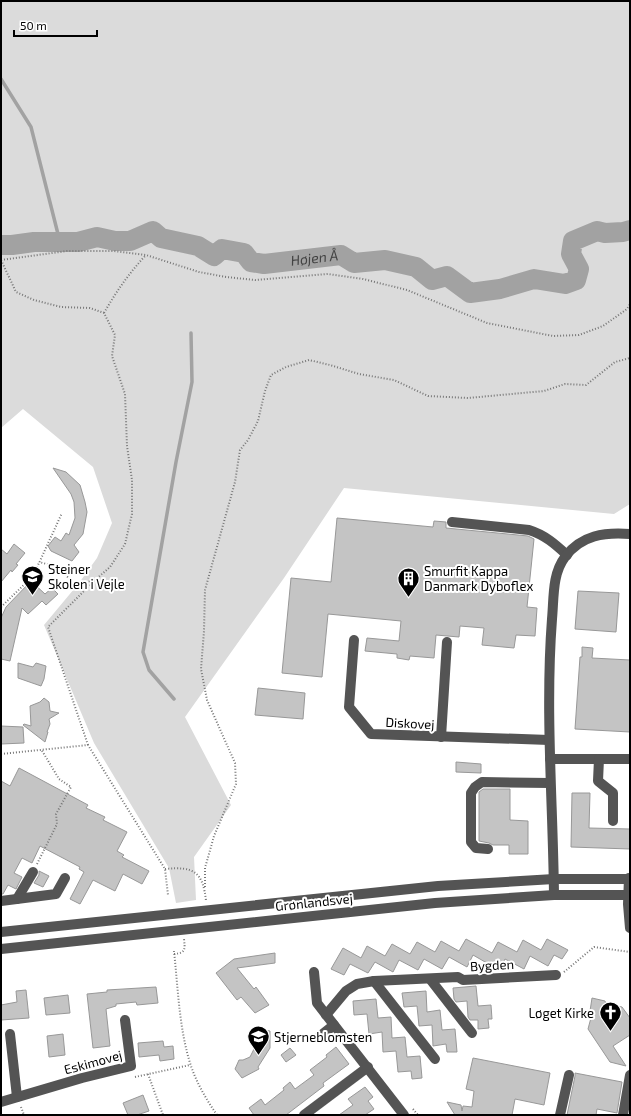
<svg xmlns="http://www.w3.org/2000/svg" width="631" height="1116" viewBox="0 0 631 1116" font-family="'Exo 2',sans-serif">
<rect width="100%" height="100%" fill="#fff"/>
<polygon fill="#dbdbdb" points="1,1 630,1 630,504 614,514 344,488 284,578 185,717 231,805 194,857 196,900 176,903 169,868 94,743 44,625 79,583 97,558 112,523 93,467 23,409 1,428"/>
<g fill="none" stroke-linecap="round" stroke-linejoin="round">
<g stroke="#a2a2a2" stroke-width="3.5">
<polyline points="1,79 31,127 60,242"/>
<polyline points="174,699 149,670 143,652 176,462 192,382 191,333"/>
</g>
<path stroke="#a2a2a2" stroke-width="20" id="s1" d="M1,245h11l22,-3h44l19,-5 18,4h15l23,-10 8,7 37,8 16,10 8,-7 22,4 7,9 13,2 77,-9 13,8 31,-3 31,7 16,13 15,-4 23,17 30,-4 34,-10 31,5 11,-4 3,-11 -8,-15 2,-13 24,-10 8,2 18,-1 7,-2"/>
</g>
<g fill="#c4c4c4" stroke="#989898">
<polygon points="53,468 66,472 80,485 85,502 87,512 83,534 74,545 79,552 72,561 51,551 48,546 55,537 61,541 66,533 69,535 75,518 74,502 71,494"/>
<polygon points="337,518 433,527 434,521 446,522 446,528 528,536 534,539 527,607 537,608 535,636 516,635 514,648 482,645 484,628 460,626 459,637 436,635 434,658 410,656 409,660 397,658 397,654 365,651 367,638 399,641 401,621 328,614 322,677 282,673 291,578 331,582"/>
<polygon points="14,544 25,553 16,564 18,565 12,572 11,570 1,582 1,549 7,554"/>
<polygon points="31,581 45,594 52,588 58,594 46,605 42,601 28,614 22,608 10,661 1,659 1,618 6,607"/>
<polygon points="578,591 619,593 616,632 575,629"/>
<polygon points="582,647 593,648 592,658 630,660 630,732 575,729 580,657 582,657"/>
<polygon points="18,663 33,667 36,663 46,666 44,679 41,686 18,678"/>
<polygon points="258,688 305,693 303,719 255,715"/>
<polygon points="44,698 49,702 50,711 59,713 49,719 50,724 47,732 48,732 45,742 23,725 24,724 31,726 30,706 40,702"/>
<polygon points="1,726 23,727 24,743 1,744"/>
<polygon points="456,762 481,764 481,773 456,772"/>
<polygon points="19,768 88,805 86,808 105,817 103,820 127,832 117,851 124,855 122,857 149,871 142,884 123,874 115,891 93,880 80,904 70,899 84,872 79,869 80,867 40,846 32,863 22,858 14,873 22,877 16,889 8,885 3,894 1,894 1,781 10,786"/>
<polygon points="483,789 510,789 510,820 528,821 528,854 509,854 509,845 493,845 489,843 479,841 479,792"/>
<polygon points="572,793 590,793 589,828 630,829 630,849 571,847"/>
<polygon points="39,871 49,876 43,887 34,883 39,875"/>
<polygon points="466,939 492,953 498,942 517,952 523,940 541,950 547,939 568,950 562,959 554,955 548,966 530,956 524,969 505,959 499,970 473,955 467,967 449,957 442,969 424,959 418,970 399,960 393,972 375,962 368,973 350,964 344,975 331,969 343,948 361,958 367,946 385,956 392,944 410,954 417,942 435,952 441,941 459,951"/>
<polygon points="275,953 275,963 237,968 254,989 256,987 269,1005 255,1013 241,997 237,1000 216,973 234,959"/>
<polygon points="476,986 478,1006 491,1005 492,1019 488,1019 489,1028 478,1029 478,1020 470,1020 468,1017 467,1001 456,1002 454,999 453,988"/>
<polygon points="156,987 158,1003 137,1005 136,1002 116,1004 116,1006 106,1009 110,1046 93,1048 87,994 107,992 107,990"/>
<polygon points="26,990 29,1018 1,1020 1,1005 17,1002 16,991"/>
<polygon points="426,991 427,1012 440,1010 442,1030 455,1029 457,1052 447,1052 446,1044 433,1046 432,1025 419,1026 417,1006 404,1007 402,993"/>
<polygon points="68,995 70,1013 46,1015 44,998"/>
<polygon points="592,998 605,1001 606,1004 622,1007 630,1018 630,1035 613,1046 626,1066 610,1062 588,1029 592,1014 590,1011"/>
<polygon points="376,999 378,1018 391,1017 392,1038 405,1037 407,1057 420,1056 422,1078 412,1079 411,1071 398,1072 396,1051 383,1052 382,1032 369,1034 367,1014 354,1015 353,1001"/>
<polygon points="259,1029 270,1031 270,1048 258,1067 259,1069 242,1078 235,1069 239,1060 243,1060 250,1057 255,1047 255,1041 252,1037"/>
<polygon points="63,1034 65,1055 49,1057 47,1036"/>
<polygon points="163,1041 164,1047 173,1046 174,1059 160,1061 159,1055 139,1057 138,1043"/>
<polygon points="336,1047 349,1064 323,1083 324,1086 286,1115 254,1115 249,1108 261,1099 265,1105 284,1090 283,1088 290,1082 295,1089 314,1075 310,1070 327,1057 326,1055"/>
<polygon points="290,1048 296,1055 286,1062 281,1055"/>
<polygon points="473,1058 550,1073 544,1105 515,1099 512,1115 455,1115 447,1102 461,1105 462,1111 463,1106 472,1107 474,1091 466,1089"/>
<polygon points="575,1073 622,1082 617,1113 597,1109 596,1115 567,1115 575,1076"/>
<polygon points="365,1087 373,1097 368,1101 374,1109 365,1115 339,1115 353,1105 348,1099"/>
<polygon points="143,1095 149,1111 137,1115 128,1115 123,1103"/>
</g>
<g fill="none" stroke-linecap="round" stroke-linejoin="round">
<g stroke="#767676" stroke-width="2" stroke-dasharray="1 2" stroke-linecap="butt">
<polyline points="1,260 67,251 114,251 146,255 199,272 226,277 255,280 328,274 363,279 407,290 487,323 553,336 579,335 603,326 627,309 630,304"/>
<polyline points="1,260 16,292 34,300 61,307 90,308 104,313 115,335 112,356 125,394 127,446 132,480 132,514 125,544 110,567 94,581 75,583 54,566 39,562"/>
<path d="M104,313c12,-21 25,-40 42,-58"/>
<polyline points="1,607 33,576 62,513"/>
<polyline points="88,745 48,627 93,582"/>
<polyline points="1,754 88,745 165,869 168,895"/>
<polyline points="37,864 57,824 56,814 71,787 59,779 41,749"/>
<path d="M165,869c29,-3 38,3 41,32"/>
<polyline points="205,887 205,868 214,836 236,784 235,763 207,700 201,669 204,631 205,590 235,482 240,450 248,440 258,421 265,391 271,375 286,367 309,360 330,365 359,374 394,380 428,396 468,398 544,391 565,384 586,385 615,362 630,358"/>
<path d="M174,951c4,37 5,76 16,112 6,19 16,36 27,52"/>
<path d="M174,954c12,-1 11,-5 10,-15"/>
<polyline points="564,972 594,947 630,952"/>
<polyline points="148,1074 163,1115"/>
<polyline points="135,1077 190,1065"/>
<polyline points="21,1107 24,1115"/>
<polyline points="413,1109 418,1115"/>
</g>
<g stroke="#545454" stroke-width="10">
<path d="M452,522l77,8c16,5 26,14 38,25"/>
<polyline points="354,640 349,707 371,734 549,740"/>
<polyline points="441,737 447,642"/>
<polyline points="550,759 630,759"/>
<polyline points="599,759 598,781 613,793 613,821"/>
<polyline points="488,849 476,848 471,842 471,793 475,787 482,782 550,783"/>
<polyline points="629,878 628,904 630,928"/>
<path d="M554,895c-1,-92 -9,-184 -2,-276 2,-21 0,-45 13,-62 16,-22 40,-25 65,-23"/>
<polyline points="17,899 33,872"/>
<polyline points="1,901 56,894 65,878"/>
<polyline points="1,932 438,886 554,879 630,879"/>
<polyline points="1,949 435,903 554,895 630,895"/>
<polyline points="314,972 317,1003 404,1115"/>
<polyline points="430,979 472,1033"/>
<polyline points="374,981 435,1059"/>
<polyline points="326,1015 346,991 357,984 374,981 458,977 463,980 556,975"/>
<polyline points="10,1034 17,1097"/>
<polyline points="319,1037 334,1025"/>
<polyline points="1,1102 82,1078 131,1066 125,1020"/>
<polyline points="304,1115 368,1067"/>
<polyline points="560,1115 569,1075"/>
<polyline points="623,1115 630,1075"/>
</g>
</g>
<defs>
<symbol id="school-pin" viewBox="-11 -11 22 30"><path d="M0 17L-7.5 6A9.5 9.5 0 1 1 7.5 6Z" fill="#000" stroke="#fff"/><path d="M0-5L7-2L0 1L-7-2ZM-4 1L0 2.5L4 1V4Q0 6-4 4Z" fill="#fff"/></symbol>
<symbol id="building-pin" viewBox="-11 -11 22 30"><path d="M0 17L-7.5 6A9.5 9.5 0 1 1 7.5 6Z" fill="#000" stroke="#fff"/><path d="M-4-6H4V6H1V3H-1V6H-4ZM-2.5-4.3h1.7v1.8h-1.7ZM.8-4.3h1.7v1.8H.8ZM-2.5-1h1.7V.8h-1.7ZM.8-1h1.7V.8H.8Z" fill="#fff"/></symbol>
<symbol id="church-pin" viewBox="-11 -11 22 30"><path d="M0 17L-7.5 6A9.5 9.5 0 1 1 7.5 6Z" fill="#000" stroke="#fff"/><path d="M-1.2-6h2.4v3.5h3.3v2.4h-3.3V6h-2.4V-.1h-3.3v-2.4h3.3Z" fill="#fff"/></symbol>
</defs>
<g fill-rule="evenodd">
<use href="#school-pin" x="20" y="564" width="25" height="34"/>
<use href="#building-pin" x="396" y="566" width="25" height="34"/>
<use href="#church-pin" x="598" y="1000" width="25" height="34"/>
<use href="#school-pin" x="246" y="1024" width="25" height="34"/>
</g>
<g text-anchor="middle" stroke-width="4" stroke-linejoin="round" paint-order="stroke">
<g font-size="13" fill="#000" stroke="#fff" text-anchor="start">
<text x="48" y="574">Steiner<tspan x="48" dy="15">Skolen i Vejle</tspan></text>
<text x="424" y="576">Smurfit Kappa<tspan x="424" dy="15">Danmark Dyboflex</tspan></text>
<text x="594" y="1018" text-anchor="end">Løget Kirke</text>
<text x="274" y="1042">Stjerneblomsten</text>
</g>
<g font-size="13" fill="#000" stroke="#fff">
<text transform="translate(410 723) rotate(3)" y="5">Diskovej</text>
<text transform="translate(314 902) rotate(-6)" y="5">Grønlandsvej</text>
<text transform="translate(492 965) rotate(-3)" y="5">Bygden</text>
<text transform="translate(93 1062) rotate(-15)" y="5">Eskimovej</text>
</g>
<g font-size="14" font-style="italic" fill="#434343" stroke="#fff">
<text dy="5" stroke="none"><textPath href="#s1" startOffset="331">Højen Å</textPath></text>
</g>
</g>
<rect width="631" height="1116" fill="none" stroke="#000000" stroke-width="4"/>
<path d="M14 30v6h83v-6" fill="none" stroke="#000000" stroke-width="2"/>
<text x="20" y="30" font-size="12" fill="#000000" stroke="#ffffff" stroke-width="3" paint-order="stroke">50 m</text>
</svg>
